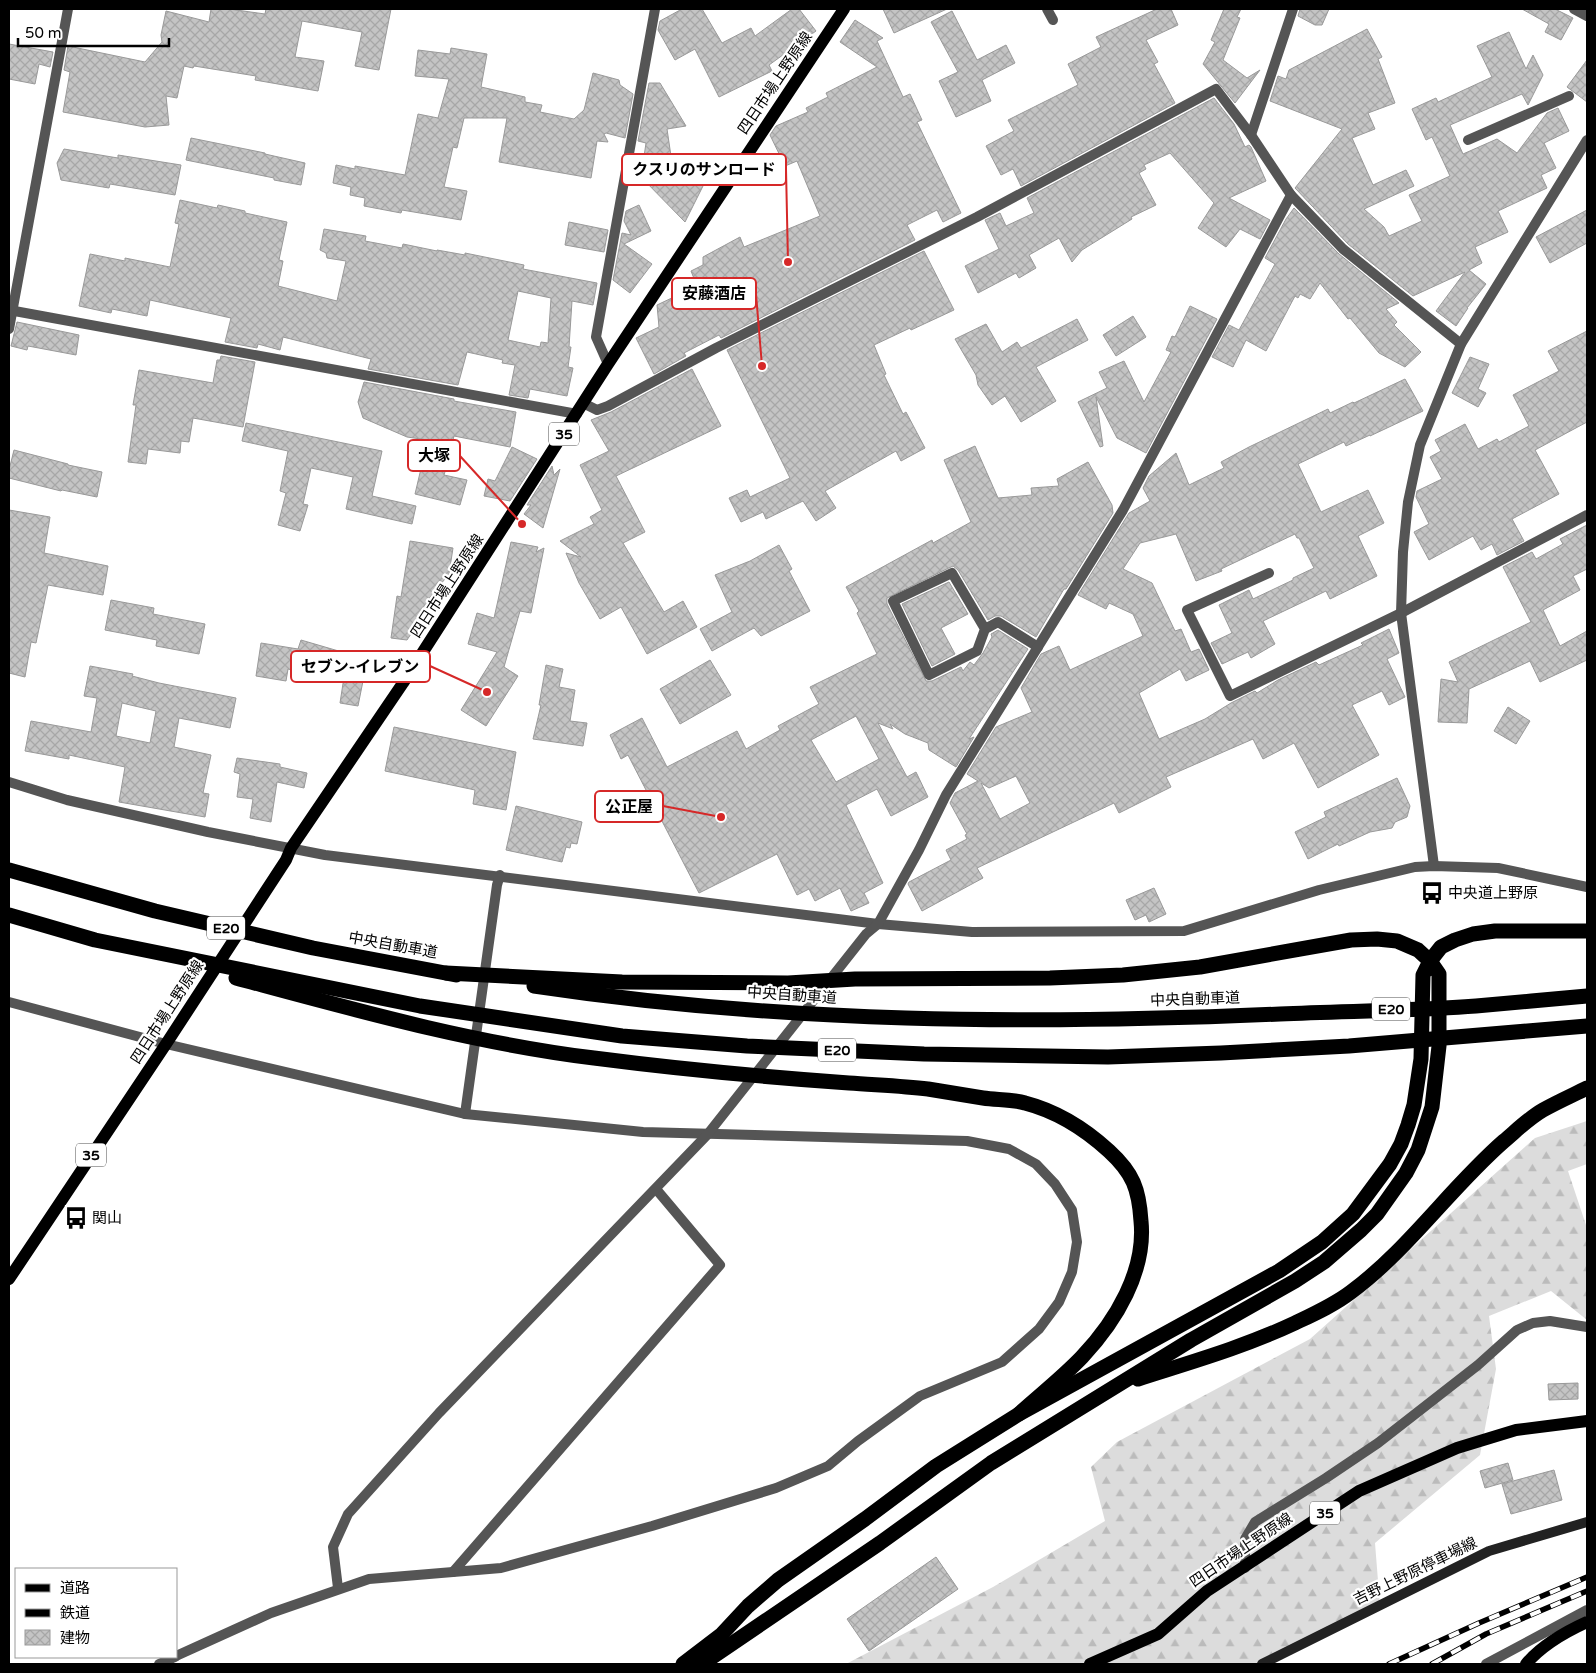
<svg xmlns="http://www.w3.org/2000/svg" width="1596" height="1673" viewBox="0 0 1596 1673" font-family="'Varela Round','Noto Sans JP',sans-serif">
<defs>
<pattern id="forest-firs" width="22" height="20" patternUnits="userSpaceOnUse" patternTransform="scale(1.25)"><rect width="22" height="20" fill="#dcdcdc"/><path d="M5 1l3.5 6h-7zM16 11l3.5 6h-7z" fill="#bbb"/></pattern>
<pattern id="building-cross-hatch" width="8" height="8" patternUnits="userSpaceOnUse" patternTransform="scale(1.25)"><rect width="8" height="8" fill="#c4c4c4"/><path d="M0 0l8 8M0 8l8-8" fill="none" stroke="#a7a7a7"/></pattern>
</defs>
<rect width="100%" height="100%" fill="#fff"/>
<polygon fill="url(#forest-firs)" points="1587,1121 1587,1164 1568,1171 1587,1228 1587,1320 1551,1291 1489,1316 1496,1369 1480,1455 1375,1543 1380,1606 1262,1664 846,1664 993,1587 1105,1521 1091,1467 1117,1442 1310,1339 1535,1138"/>
<g fill="url(#building-cross-hatch)" stroke="#999" fill-rule="evenodd">
<polygon points="211,9 229,9 265,14 266,9 391,9 379,70 355,66 362,32 302,21 295,57 324,61 318,91 255,80 256,76 194,66 193,68 184,66 177,98 166,96 169,125 145,127 63,112 70,72 64,70 68,46 145,62 162,42 161,35 166,11 209,22"/>
<polygon points="682,9 702,9 722,43 751,28 755,36 792,9 799,9 816,31 769,65 772,71 719,97 695,49 675,60 658,30 660,21"/>
<polygon points="883,9 947,9 894,33"/>
<polygon points="1157,9 1171,9 1178,25 1146,40 1158,62 1154,64 1175,103 1021,186 1013,169 1001,175 986,146 1014,131 1008,120 1078,85 1068,64 1101,47 1096,37"/>
<polygon points="1224,9 1241,9 1237,17 1240,18 1223,60 1247,78 1260,70 1235,103 1203,64 1215,42 1211,40"/>
<polygon points="1300,9 1329,9 1322,25 1315,25 1298,16"/>
<polygon points="1522,9 1555,9 1573,18 1561,40 1545,32 1549,24"/>
<polygon points="952,11 977,60 1006,45 1015,63 982,80 991,101 956,117 939,81 958,72 931,22"/>
<polygon points="855,20 883,38 877,41 903,97 910,94 922,120 917,122 961,213 943,222 937,210 907,225 915,240 721,338 719,335 684,353 686,356 654,374 636,338 659,327 657,305 697,286 691,271 703,265 703,257 740,237 744,247 820,216 797,161 785,166 770,135 776,126 808,112 806,108 828,97 826,93 877,67 840,42"/>
<polygon points="1367,29 1382,57 1378,59 1395,103 1368,113 1375,129 1352,138 1373,185 1406,170 1414,186 1364,209 1384,227 1389,236 1422,221 1409,195 1450,176 1432,137 1426,140 1412,109 1436,98 1438,102 1492,77 1477,46 1509,32 1526,69 1533,55 1543,75 1528,105 1522,94 1450,125 1463,154 1497,139 1517,153 1547,113 1558,108 1569,131 1544,143 1556,168 1541,175 1547,188 1498,211 1508,232 1475,247 1482,263 1469,270 1486,284 1467,308 1468,308 1456,326 1436,311 1465,272 1413,296 1348,244 1295,188 1342,129 1270,101 1278,76 1286,79 1289,70"/>
<polygon points="9,44 53,52 50,67 39,64 35,84 9,79"/>
<polygon points="451,48 487,54 481,87 525,97 525,102 542,105 540,112 574,119 584,110 593,73 619,80 620,85 633,94 625,138 606,133 604,134 608,142 597,141 591,178 499,162 507,118 464,118 457,148 453,147 444,187 467,191 461,220 402,210 401,213 364,206 365,198 350,195 351,187 333,183 336,165 355,169 355,166 405,175 418,114 438,118 449,79 415,76 418,50 450,54"/>
<polygon points="1587,60 1587,102 1567,87"/>
<polygon points="649,83 660,83 686,126 667,129 672,163 706,180 685,222 641,177 646,143 638,141"/>
<polygon points="1214,98 1234,124 1245,147 1249,145 1251,147 1266,181 1229,198 1270,220 1260,239 1240,229 1226,247 1198,228 1214,203 1170,153 1144,165 1146,169 1139,173 1156,205 1131,217 1132,219 1082,250 1072,262 1059,238 1029,255 1036,268 1019,278 1016,273 978,293 965,266 999,249 985,220 1000,213 1006,226 1034,213 1027,198"/>
<polygon points="191,138 265,153 265,154 305,163 301,185 274,180 274,178 186,160"/>
<polygon points="64,149 118,158 118,155 181,165 175,195 110,184 109,188 61,180 57,163"/>
<path d="M180,200l37,8 1,-3 27,6v2l42,9 -8,38 4,1 -5,25 59,15 9,-40 -19,-3 -1,-5 -6,-3 4,-21 42,7 -1,5 37,7 1,-4 34,7v-1l28,5v-2l59,12 -1,4 74,14 -4,22 -21,-4 -3,46h2l-3,20 5,1 -6,28 -37,-7 -2,9 -19,-3 6,-30 -13,-2 1,-3 -36,-8 -9,33 -90,-16 3,-10 -88,-22 -3,13 -22,-6 -1,4 -32,-6 6,-24 -81,-18 -3,16 -35,-7 -1,4 -32,-7 11,-52 35,7v-3l45,9 9,-43 -4,-1zM518,291l33,7 -3,45 -7,-1 -1,5 -32,-7z"/>
<polygon points="639,205 651,231 624,244 652,264 630,293 613,280 622,233 631,235 624,221 626,211"/>
<polygon points="1294,208 1339,254 1399,303 1386,309 1397,322 1394,325 1421,352 1405,367 1379,353 1350,318 1348,319 1320,283 1310,299 1300,294 1298,298 1295,296 1266,351 1246,340 1233,367 1212,357 1229,325 1239,330 1275,264 1265,258 1286,219"/>
<polygon points="1587,210 1587,243 1550,263 1536,237"/>
<polygon points="569,222 608,230 604,252 565,245"/>
<polygon points="924,251 954,310 911,330 910,328 874,345 886,374 884,375 903,414 906,412 925,448 901,461 896,451 825,491 836,508 816,521 803,501 766,519 763,512 741,522 729,498 747,490 750,497 790,478 727,350"/>
<polygon points="1190,306 1217,319 1146,453 1117,438 1096,397 1103,446 1100,447 1078,402 1107,388 1099,372 1124,361 1144,402 1171,352 1166,350 1172,336 1175,337"/>
<polygon points="1133,316 1146,337 1116,356 1103,335"/>
<polygon points="1077,319 1088,340 1036,367 1056,401 1021,422 1005,396 992,405 978,385 976,375 955,339 986,324 1002,352 1017,342 1021,348"/>
<polygon points="17,322 79,335 76,355 28,346 27,350 11,346"/>
<polygon points="1587,331 1587,422 1535,450 1559,494 1512,519 1524,541 1497,555 1492,544 1481,550 1473,536 1429,560 1414,532 1429,524 1416,497 1417,491 1442,479 1430,457 1441,451 1435,440 1465,424 1478,449 1497,439 1499,442 1529,426 1513,395 1559,371 1548,351"/>
<polygon points="221,356 255,362 243,427 193,418 189,442 181,441 180,453 148,449 146,464 128,462 136,405 133,405 139,370 213,383 217,360 220,360"/>
<polygon points="1470,357 1489,364 1478,389 1486,393 1478,407 1452,393"/>
<polygon points="692,369 721,426 616,476 645,532 623,543 664,612 683,601 697,627 647,654 621,607 600,619 579,583 566,553 581,557 560,541 594,524 590,517 602,510 580,465 609,451 591,420 611,412"/>
<path d="M1405,379l18,32 -53,25v-1l-24,11 -2,-4 -46,22 23,48 47,-22 16,33 -26,13 19,40 -47,23 -4,-8 -63,30 12,23 -24,14 -3,-6 -26,12 -11,-21 21,-10 -13,-28 30,-15 4,9 40,-19v-2l21,-10 -15,-30h-2l-2,-4 -74,35 1,2 -26,10 -20,-47 -36,9 -17,26 29,14 23,48 6,-2 10,23 8,-3 10,21 -23,11 -6,-12 -41,24 20,46 46,-20 26,-16 24,-12 2,2 21,-13 38,-18 3,3 44,-20 -2,-2 28,-14 10,24 -12,6 18,38 -16,8 -7,-14 -30,14 27,50 -61,33 -24,-45 -31,16 -10,-20 -87,38 5,10 -52,26 -5,-10 -137,65 6,10 -61,33 -14,-27 1,-2 42,-22 -5,-10 21,-11 -2,-4 2,-1 -17,-31 5,-10 23,-12 -11,-7 29,-47 36,-15 -11,-24 20,-34 18,-8 11,24 73,-34 -10,-22 -24,-11 -3,6 -28,-14 51,-82 21,-12 -7,-13 6,-12 27,-23 13,32 35,-17 -3,-6 28,-15 79,-38 2,4 23,-11 1,1zM1016,776l14,27 -30,16 -19,-36 8,5z"/>
<polygon points="364,382 454,399 454,401 516,412 510,447 454,436 449,455 427,445 428,440 407,437 363,418 358,402"/>
<polygon points="246,423 382,451 372,496 416,506 412,524 346,509 353,477 311,468 303,504 308,505 300,531 278,525 286,493 280,491 288,451 242,441"/>
<path d="M975,446l23,52 34,-3 -1,-7 28,-2 -2,-7 31,-17 24,43 1,8 -47,76h-2l-28,48 -35,-21h-6l-7,4 -30,-50 -5,-4 -66,32v6l39,77h6l29,-14 2,4 7,-9 4,3 9,-12 9,-16 -1,-3 7,-4 30,19 -59,90 5,-2 -18,30 -27,-17 -1,-7 -23,-9 -15,-10 3,5 -15,-6 29,54 9,-5 12,25 -37,19 -14,-27 -31,16 37,78 -19,10 5,10 -18,8 -11,-23 -25,13 -6,-12 -12,6 -20,-41 -78,39 -71,-138 -7,4 -11,-24 32,-17 25,49 70,-36 9,18 34,-19 -2,-4 41,-22 -9,-17 67,-33 -20,-41 2,-2 -13,-24 86,-47 1,3 38,-21 -27,-62zM856,716l23,43 -43,23 -25,-42z"/>
<polygon points="512,447 537,459 510,501 484,496 488,479 495,481"/>
<polygon points="14,450 68,464 68,465 102,472 97,497 62,490 61,491 9,478 9,470"/>
<polygon points="423,460 447,465 444,475 467,480 460,505 415,494"/>
<polygon points="552,466 554,475 560,469 543,528 524,514 531,505 527,505"/>
<polygon points="9,510 50,517 44,553 108,566 103,595 48,585 36,643 31,642 25,677 9,673"/>
<polygon points="1587,525 1587,569 1573,576 1580,590 1543,610 1560,646 1587,631 1587,660 1540,682 1530,661 1469,689 1467,723 1438,722 1441,679 1458,682 1449,662 1531,622 1503,567 1532,552 1536,559 1563,544 1560,539"/>
<polygon points="410,541 453,548 449,574 427,601 432,602 407,640 391,638 397,596 401,597"/>
<polygon points="511,542 538,547 536,552 544,548 531,613 520,611 504,667 518,676 486,726 461,710 497,652 468,644 477,613 494,618"/>
<polygon points="779,545 792,569 789,571 810,611 761,636 754,628 712,651 700,629 732,612 715,575 750,561"/>
<polygon points="949,582 968,614 941,628 955,654 932,666 902,604"/>
<polygon points="111,600 154,608 153,614 205,624 199,654 156,646 157,640 105,630"/>
<polygon points="301,640 342,652 333,681 288,669 286,681 256,676 261,643 298,649"/>
<polygon points="710,660 731,695 680,724 660,689"/>
<polygon points="546,665 563,669 559,687 575,690 570,721 587,723 583,746 533,739 541,705 539,705"/>
<path d="M90,666l43,8 -1,2 27,7 77,15 -6,30 -51,-10 -5,29 37,8 -8,38 6,1 -4,23 -86,-15 6,-35 -56,-12v4l-44,-8 6,-30 60,11 6,-34 -13,-2zM122,703l34,8 -6,32 -34,-7z"/>
<polygon points="344,677 363,681 358,706 340,703"/>
<polygon points="1508,707 1530,721 1516,744 1494,731"/>
<polygon points="394,727 516,752 506,810 473,804 475,790 385,771"/>
<polygon points="237,758 280,764 280,767 307,773 304,788 277,782 271,822 250,818 253,799 237,797 240,774 234,772"/>
<polygon points="1397,778 1410,806 1407,817 1395,822 1392,828 1370,832 1339,846 1338,844 1308,859 1295,832 1326,817 1324,812"/>
<polygon points="516,806 582,822 577,844 571,843 570,848 566,847 562,862 506,850"/>
<polygon points="1154,888 1166,914 1149,922 1146,915 1135,920 1126,900"/>
<polygon points="1578,1383 1578,1399 1549,1400 1548,1384"/>
<polygon points="1508,1463 1513,1480 1485,1488 1480,1471"/>
<polygon points="1554,1470 1562,1500 1511,1514 1502,1484"/>
<polygon points="936,1557 958,1589 869,1651 847,1619"/>
</g>
<g fill="none" stroke-linecap="round" stroke-linejoin="round">
<g stroke="#555" stroke-width="10">
<polyline points="1047,9 1053,20"/>
<polyline points="1574,9 1587,16"/>
<polyline points="1251,135 1293,9"/>
<polyline points="1468,140 1569,96"/>
<polyline points="9,310 577,414"/>
<polyline points="9,329 68,9"/>
<polyline points="608,364 596,337 655,9"/>
<polyline points="583,403 597,410 608,406 716,348 977,217 1216,89 1251,135 1291,195 1343,249 1461,344"/>
<polyline points="1269,573 1187,610 1230,696 1401,613 1587,515"/>
<polyline points="985,629 952,573 893,601 929,675 977,651 985,629 998,622 1038,647"/>
<polyline points="9,782 67,800 208,832 325,855 878,924 972,932 1184,931 1319,890 1415,867 1434,866 1498,868 1587,887"/>
<polyline points="1434,866 1401,613 1403,552 1408,502 1420,445 1461,344 1587,140"/>
<polyline points="9,1002 166,1044 465,1114 643,1132 967,1141 1009,1149 1036,1164 1055,1184 1072,1210 1077,1242 1072,1272 1059,1302 1039,1329 1002,1362 920,1396 858,1441 828,1466 776,1488 652,1526 501,1568 369,1579 271,1613 176,1656"/>
<polyline points="465,1114 497,885 500,875"/>
<polyline points="1245,1568 1245,1539 1255,1522 1326,1478 1378,1443 1478,1365 1517,1330 1533,1323 1550,1321 1587,1327"/>
<polyline points="453,1572 720,1265 656,1189"/>
<polyline points="338,1588 333,1547 348,1514 439,1413 707,1135 866,934 878,924 919,850 946,795 1123,510 1291,195"/>
<polyline points="159,1664 175,1657"/>
<polyline points="1486,1664 1587,1610"/>
</g>
<polyline stroke="#222" stroke-width="10" points="1262,1664 1489,1551 1587,1522"/>
<g stroke="#000" stroke-width="12">
<polyline points="9,1279 166,1044 286,860 291,848 403,683 608,364 844,9"/>
<polyline points="1090,1664 1158,1634 1207,1591 1359,1491 1457,1448 1516,1430 1587,1421"/>
<path d="M1526,1664c16,-19 39,-32 61,-42"/>
</g>
<g stroke="#000" stroke-width="15">
<polyline points="9,870 155,911 313,948 456,975"/>
<polyline points="9,915 95,940 420,1006 622,1036 747,1046 924,1054 1108,1057 1221,1053 1349,1046 1587,1026"/>
<polyline points="446,973 622,982 788,983 855,979 1050,978 1123,975 1200,967 1351,940 1377,939 1397,941 1418,950 1430,961 1439,974 1439,1046 1432,1107 1418,1150 1406,1173 1377,1214 1361,1230 1324,1262 1295,1281 1191,1340 991,1463 880,1543 702,1664"/>
<path d="M236,978c119,32 236,65 358,80 85,11 170,19 255,25 26,2 53,3 79,6 18,3 37,6 55,9 14,2 29,1 42,5 31,8 60,26 84,48 24,22 30,38 32,70 5,50 -25,100 -59,136 -19,20 -42,38 -63,57"/>
<path d="M534,986c246,37 497,39 746,28 65,-3 131,-3 196,-8 37,-3 74,-7 111,-10"/>
<path d="M1138,1379c53,-17 106,-32 157,-56 19,-9 39,-18 56,-31 58,-43 99,-104 153,-151 13,-11 25,-23 39,-31 14,-8 30,-15 44,-22"/>
<polyline points="683,1664 721,1635 748,1606 778,1580 865,1519 936,1466 1019,1414 1279,1271 1322,1242 1353,1214 1390,1164 1401,1144 1408,1125 1414,1105 1421,1059 1423,975 1430,961 1441,947 1455,940 1473,934 1495,931 1587,931"/>
</g>
<defs>
<g id="rail">
<polyline points="1389,1664 1479,1623 1587,1577"/>
<polyline points="1432,1664 1486,1634 1587,1591"/>
</g>
</defs>
<use href="#rail" stroke="#000" stroke-width="5.5"/>
<use href="#rail" stroke="#fff" stroke-width="4" stroke-dasharray="11" stroke-linecap="butt"/>
</g>
<defs>
<symbol id="bus-bare" viewBox="-9 -9 18 18"><path d="M-5-6H5V4H4V6H2V4H-2V6H-4V4H-5ZM-3.5-4V0h7V-4ZM-3.5 1.2v1.5H-2V1.2ZM2 1.2v1.5H3.5V1.2Z" fill="#000" stroke="#fff" stroke-width="2.5" paint-order="stroke"/></symbol>
</defs>
<g fill-rule="evenodd">
<use href="#bus-bare" x="1416" y="877" width="32" height="32"/>
<use href="#bus-bare" x="60" y="1202" width="32" height="32"/>
</g>
<g text-anchor="middle" stroke-width="4.5" stroke-linejoin="round" paint-order="stroke">
<g fill="#fff" stroke="#4c4c4c" stroke-width="1">
<rect x="549" y="422.5" width="30" height="23" rx="4"/>
<rect x="207" y="916.5" width="38" height="23" rx="4"/>
<rect x="1372" y="997.5" width="38" height="23" rx="4"/>
<rect x="818" y="1038.5" width="38" height="23" rx="4"/>
<rect x="76" y="1143.5" width="30" height="23" rx="4"/>
<rect x="1310" y="1501.5" width="30" height="23" rx="4"/>
</g>
<g font-size="14" font-weight="bold" fill="#000">
<text x="564" y="439">35</text>
<text x="226" y="933">E20</text>
<text x="1391" y="1014">E20</text>
<text x="837" y="1055">E20</text>
<text x="91" y="1160">35</text>
<text x="1325" y="1518">35</text>
</g>
<g font-size="15" fill="#000" stroke="#fff">
<text transform="translate(775 83) rotate(-56)" y="5">四日市場上野原線</text>
<text transform="translate(447 586) rotate(-57)" y="5">四日市場上野原線</text>
<text transform="translate(393 945) rotate(10)" y="5">中央自動車道</text>
<text transform="translate(792 995) rotate(4)" y="5">中央自動車道</text>
<text transform="translate(1195 999) rotate(-2)" y="5">中央自動車道</text>
<text transform="translate(167 1012) rotate(-57)" y="5">四日市場上野原線</text>
<text transform="translate(1241 1550) rotate(-34)" y="5">四日市場上野原線</text>
<text transform="translate(1415 1571) rotate(-26)" y="5">吉野上野原停車場線</text>
</g>
<g font-size="15" fill="#000" stroke="#fff" text-anchor="start">
<text x="1448" y="898">中央道上野原</text>
<text x="92" y="1223">関山</text>
</g>
</g>
<path fill="none" stroke="#d62828" stroke-width="2" d="M788 262L786 169M762 366L756 294M522 524L460 456M487 692L430 666M721 817L663 806"/>
<g fill="#d62828" stroke="#fff" stroke-width="2">
<circle cx="788" cy="262" r="5"/>
<circle cx="762" cy="366" r="5"/>
<circle cx="522" cy="524" r="5"/>
<circle cx="487" cy="692" r="5"/>
<circle cx="721" cy="817" r="5"/>
</g>
<g fill="#fff" stroke="#d62828" stroke-width="2">
<rect x="622" y="154" width="164" height="31" rx="5"/>
<rect x="672" y="278" width="84" height="31" rx="5"/>
<rect x="408" y="440" width="52" height="31" rx="5"/>
<rect x="291" y="651" width="139" height="31" rx="5"/>
<rect x="595" y="791" width="68" height="31" rx="5"/>
</g>
<g font-size="16" text-anchor="middle" font-weight="bold" fill="#000">
<text x="704" y="175">クスリのサンロード</text>
<text x="714" y="299">安藤酒店</text>
<text x="434" y="461">大塚</text>
<text x="360" y="672">セブン-イレブン</text>
<text x="629" y="812">公正屋</text>
</g>
<rect width="1596" height="1673" fill="none" stroke="#000000" stroke-width="20"/>
<rect x="15" y="1568" width="162" height="90" fill="#ffffff" stroke="#999999"/>
<rect x="25" y="1584" width="25" height="8" fill="#000000" stroke="#999999"/>
<text x="60" y="1593" font-size="15" fill="#000000">道路</text>
<rect x="25" y="1609" width="25" height="8" fill="#000000" stroke="#999999"/>
<text x="60" y="1618" font-size="15" fill="#000000">鉄道</text>
<rect x="25" y="1630" width="25" height="15" fill="url(#building-cross-hatch)" stroke="#999999"/>
<text x="60" y="1643" font-size="15" fill="#000000">建物</text>
<path d="M18 38v8h151v-8" fill="none" stroke="#000000" stroke-width="2.5"/>
<text x="25" y="38" font-size="15" fill="#000000" stroke="#ffffff" stroke-width="4" paint-order="stroke">50 m</text>
</svg>
